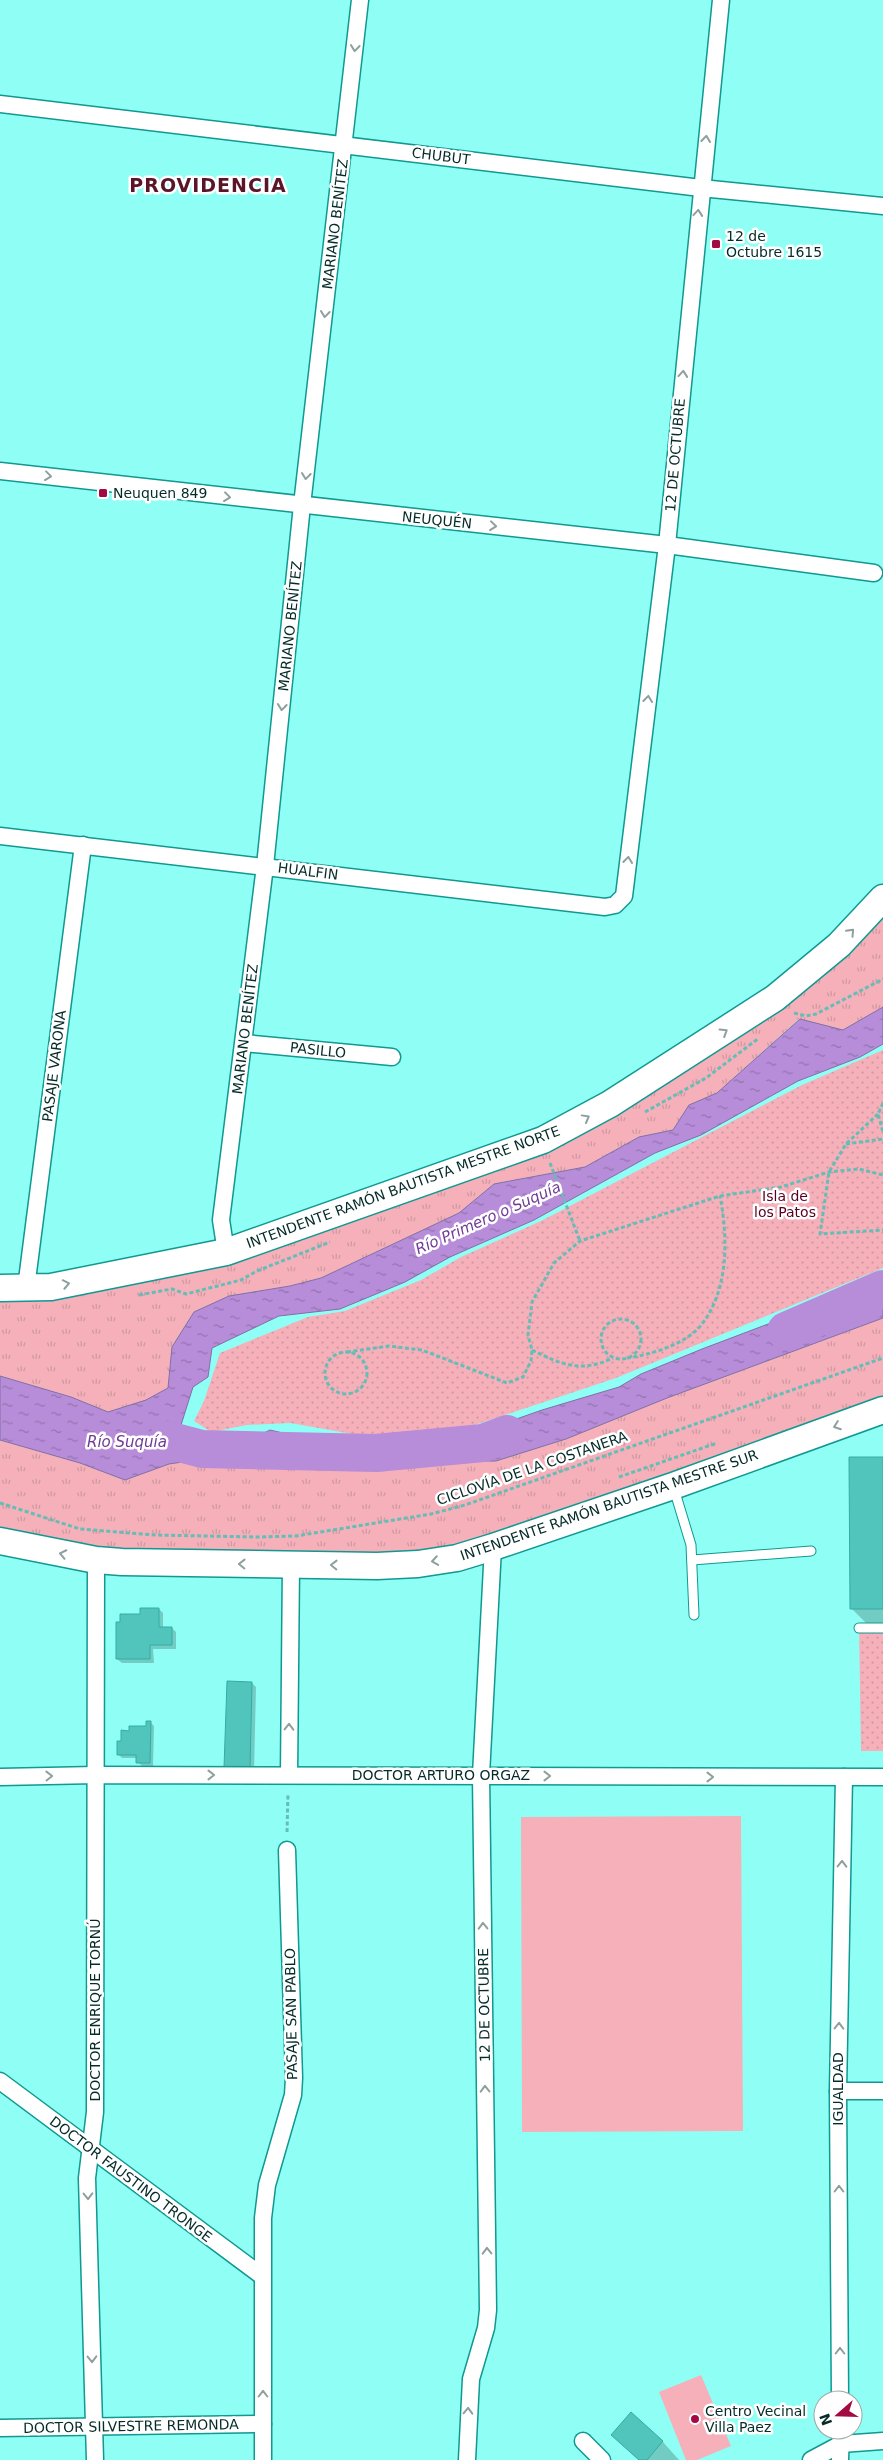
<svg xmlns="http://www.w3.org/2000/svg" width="883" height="2460" viewBox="0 0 883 2460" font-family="'DejaVu Sans',sans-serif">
<defs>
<pattern id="grass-tufts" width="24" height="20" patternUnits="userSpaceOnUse" patternTransform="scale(1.25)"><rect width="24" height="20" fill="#f5b0ba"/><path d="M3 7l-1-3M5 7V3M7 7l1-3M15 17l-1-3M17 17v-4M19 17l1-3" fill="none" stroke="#d098a0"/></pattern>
<pattern id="park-dots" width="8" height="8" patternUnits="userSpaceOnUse" patternTransform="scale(1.25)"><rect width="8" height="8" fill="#f5b0ba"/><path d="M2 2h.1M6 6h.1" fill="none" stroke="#d098a0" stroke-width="1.8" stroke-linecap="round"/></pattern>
<pattern id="water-ripples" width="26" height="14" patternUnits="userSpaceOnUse" patternTransform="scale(1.25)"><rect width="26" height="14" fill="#b78cd9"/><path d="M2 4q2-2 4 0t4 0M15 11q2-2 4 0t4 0" fill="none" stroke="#9373b0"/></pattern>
</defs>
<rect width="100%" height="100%" fill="#8ffff6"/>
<g fill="url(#grass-tufts)">
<polygon points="883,898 883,1007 843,1030 799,1019 717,1093 689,1105 673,1130 639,1137 585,1167 494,1184 459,1213 321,1278 290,1286 229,1296 194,1312 172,1347 168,1389 146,1400 108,1412 71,1397 0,1376 0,1288 226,1252 543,1140 745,1019"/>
<polygon points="883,1318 883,1410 493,1547 377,1566 0,1541 0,1440 80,1463 125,1480 169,1464 189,1461 245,1466 296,1462 356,1469 455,1461 496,1461 566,1439 667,1398"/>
</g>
<g fill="url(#park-dots)">
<polygon points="883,1050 883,1268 616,1378 415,1445 290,1423 247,1425 211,1432 194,1421 204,1401 220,1353 308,1317 345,1311 421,1280 461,1257 541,1221 802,1085"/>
<polygon points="859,1628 883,1628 883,1751 861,1751"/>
</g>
<g fill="#f5b0ba">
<polygon points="741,1816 743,2131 522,2132 521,1817"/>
<polygon points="701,2375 731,2446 697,2460 686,2460 659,2392"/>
</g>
<polygon fill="url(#water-ripples)" stroke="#816fa4" points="883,1007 883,1044 860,1057 798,1081 701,1135 655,1153 534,1220 450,1257 405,1282 340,1309 279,1316 212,1348 208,1377 193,1387 181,1425 201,1442 224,1452 270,1430 343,1447 392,1455 427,1453 460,1444 485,1430 542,1410 619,1387 641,1374 702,1349 821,1304 837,1314 851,1284 883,1281 883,1318 667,1398 566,1439 496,1461 455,1461 356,1469 296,1462 245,1466 189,1461 169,1464 125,1480 80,1463 0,1440 0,1376 71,1397 108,1412 146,1400 168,1388 172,1347 194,1312 229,1296 290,1286 321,1278 459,1213 494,1184 585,1167 639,1137 673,1130 689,1105 717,1093 800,1019 843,1030"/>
<g fill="#0003">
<polygon points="883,1458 883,1626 869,1626 852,1609"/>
<polygon points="159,1609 163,1613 163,1628 172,1628 176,1632 176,1649 153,1649 154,1663 122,1663 117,1659 141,1616"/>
<polygon points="252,1683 256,1687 254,1772 230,1771"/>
<polygon points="150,1722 154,1726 153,1767 142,1766 138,1762 138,1758 122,1758 118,1754 122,1743 131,1732 147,1727"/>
<polygon points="631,2414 663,2442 679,2460 639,2460 630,2452 613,2435"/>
</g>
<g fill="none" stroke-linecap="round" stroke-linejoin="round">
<g stroke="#b78cd9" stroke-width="38">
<polyline points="786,1331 883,1289"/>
<polyline points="168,1440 202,1449 376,1453 483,1443 507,1434"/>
</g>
</g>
<g fill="#51c4bc" stroke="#33aca4">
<polygon points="849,1457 883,1457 883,1609 850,1609"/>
<polygon points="140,1608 159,1608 159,1627 172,1627 172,1645 150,1645 150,1659 116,1659 116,1622 120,1622 120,1614 140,1614"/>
<polygon points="227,1681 252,1682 250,1768 224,1768"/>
<polygon points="146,1721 151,1721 150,1763 136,1763 136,1755 117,1755 117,1741 121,1741 121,1730 129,1731 129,1726 146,1726"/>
<polygon points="631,2412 663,2441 647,2460 639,2460 611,2435"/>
</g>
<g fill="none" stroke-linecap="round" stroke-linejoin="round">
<defs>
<g id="lane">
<polyline points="674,1489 691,1545 694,1615"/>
<polyline points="692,1560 811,1551"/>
<polyline points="859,1628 883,1628"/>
</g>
<g id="street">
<polyline points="0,104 701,188 883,206"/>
<polyline points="0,471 667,545 874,573"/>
<polyline points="0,836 605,907 615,905 624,896 667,545 721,0"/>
<polyline points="244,1043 392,1057"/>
<polyline points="226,1252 221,1220 265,866 302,505 360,0"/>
<polyline points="26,1288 83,845"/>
<polyline points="289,1775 291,1564"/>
<polyline points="0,1777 96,1775 883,1777"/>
<polyline points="0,2081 262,2276"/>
<polyline points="838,2091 883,2091"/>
<polyline points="840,2400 838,2091 844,1777"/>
<polyline points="0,2428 263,2424"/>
<polyline points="583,2441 602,2460"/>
<polyline points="95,2460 87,2178 95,2112 96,1560"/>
<polyline points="263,2460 263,2218 267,2185 293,2095 294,2078 287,1850"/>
<polyline points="467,2460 471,2379 486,2328 488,2310 481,1775 493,1547"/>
<polyline points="811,2460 841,2444 883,2441"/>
<polyline points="840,2460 841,2430"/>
</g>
<g id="primary">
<polyline points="0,1288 51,1287 226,1252 543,1140 610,1104 775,998 839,945 883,898"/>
<polyline points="0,1541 96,1560 122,1562 377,1566 418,1564 457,1558 493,1547 673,1486 883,1410"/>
</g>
</defs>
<use href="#lane" stroke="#109891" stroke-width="11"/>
<use href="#street" stroke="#109891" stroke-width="19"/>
<use href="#primary" stroke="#109891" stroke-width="29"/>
<g stroke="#64bdb6" stroke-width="3" stroke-dasharray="4 2.5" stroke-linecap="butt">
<polyline points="794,1013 806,1016 816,1014 883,979"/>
<polyline points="883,1103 878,1114 883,1132"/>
<polyline points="645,1112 706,1078 759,1038"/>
<polyline points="878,1114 846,1144 829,1172 820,1234 883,1230"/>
<polyline points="846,1144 883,1139"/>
<polyline points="550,1163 580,1241"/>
<polyline points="139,1295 172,1289 186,1294 241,1280 257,1271 330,1242"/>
<circle cx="621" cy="1339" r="20"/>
<path d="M532,1350c30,15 49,23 81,8"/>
<circle cx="346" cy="1373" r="21"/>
<polyline points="347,1352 389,1346 422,1350 507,1383 523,1377 531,1361 532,1350 528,1335 532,1302 554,1263 580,1241 720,1196 781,1187 829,1172 859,1169 883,1175"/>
<path d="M627,1358c23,-3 60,-14 75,-34 27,-35 26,-87 18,-128"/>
<polyline points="619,1477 717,1443"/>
<polyline points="0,1503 80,1529 155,1535 258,1537 296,1536 431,1514 465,1505 883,1358"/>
<polyline points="287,1832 288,1793"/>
</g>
<use href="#lane" stroke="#fff" stroke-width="9"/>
<use href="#street" stroke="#fff" stroke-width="16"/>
<use href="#primary" stroke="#fff" stroke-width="26"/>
</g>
<defs><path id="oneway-chevron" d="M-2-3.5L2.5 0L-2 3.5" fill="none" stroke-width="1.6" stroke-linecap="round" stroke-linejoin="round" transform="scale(1.25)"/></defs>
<g stroke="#8ea09e">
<use href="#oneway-chevron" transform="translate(355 48) rotate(96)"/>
<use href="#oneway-chevron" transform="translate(706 139) rotate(-84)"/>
<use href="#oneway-chevron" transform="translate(698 213) rotate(-85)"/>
<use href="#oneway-chevron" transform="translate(325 314) rotate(97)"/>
<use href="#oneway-chevron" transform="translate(683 374) rotate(-85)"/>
<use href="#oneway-chevron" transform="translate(48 476) rotate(7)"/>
<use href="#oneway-chevron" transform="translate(306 476) rotate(97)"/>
<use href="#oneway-chevron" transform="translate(227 497) rotate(7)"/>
<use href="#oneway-chevron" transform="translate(493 526) rotate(6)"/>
<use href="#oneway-chevron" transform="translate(648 699) rotate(-83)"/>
<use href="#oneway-chevron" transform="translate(282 707) rotate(96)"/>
<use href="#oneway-chevron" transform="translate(628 860) rotate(-83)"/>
<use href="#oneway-chevron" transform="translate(851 932) rotate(-47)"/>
<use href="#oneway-chevron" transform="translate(724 1032) rotate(-32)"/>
<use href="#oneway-chevron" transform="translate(586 1118) rotate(-29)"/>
<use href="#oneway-chevron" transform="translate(66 1284) rotate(-11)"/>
<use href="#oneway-chevron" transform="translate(837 1426) rotate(160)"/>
<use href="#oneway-chevron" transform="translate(63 1554) rotate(-168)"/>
<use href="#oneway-chevron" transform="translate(435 1561) rotate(171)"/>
<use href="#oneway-chevron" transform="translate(242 1564) rotate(-179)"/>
<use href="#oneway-chevron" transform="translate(334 1565) rotate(-179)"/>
<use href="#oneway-chevron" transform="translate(289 1727) rotate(-89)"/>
<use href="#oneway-chevron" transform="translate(211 1775)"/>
<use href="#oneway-chevron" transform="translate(49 1776) rotate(-1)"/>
<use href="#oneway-chevron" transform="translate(547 1776)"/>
<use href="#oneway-chevron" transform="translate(710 1777)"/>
<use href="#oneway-chevron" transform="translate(842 1864) rotate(-89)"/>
<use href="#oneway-chevron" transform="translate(483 1926) rotate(-91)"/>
<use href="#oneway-chevron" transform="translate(839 2026) rotate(-89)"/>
<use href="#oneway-chevron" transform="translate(485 2089) rotate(-91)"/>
<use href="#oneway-chevron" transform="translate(839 2189) rotate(-90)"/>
<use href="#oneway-chevron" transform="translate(88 2196) rotate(89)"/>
<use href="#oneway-chevron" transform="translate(487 2251) rotate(-91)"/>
<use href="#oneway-chevron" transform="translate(840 2351) rotate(-90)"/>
<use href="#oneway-chevron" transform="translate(92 2359) rotate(89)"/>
<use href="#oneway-chevron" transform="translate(263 2394) rotate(-90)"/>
<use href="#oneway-chevron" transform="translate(468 2411) rotate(-88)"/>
</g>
<g fill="#a30943" stroke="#fff" stroke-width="2">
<rect x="711" y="239" width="10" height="10" rx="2.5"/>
<rect x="98" y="488" width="10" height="10" rx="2.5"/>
<circle cx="695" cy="2419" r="5"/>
</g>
<g text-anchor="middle" stroke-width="5" stroke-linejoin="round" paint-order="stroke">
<g font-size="14" fill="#042b28" stroke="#fff">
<text transform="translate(441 156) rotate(7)" y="5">CHUBUT</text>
<text transform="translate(335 224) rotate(-83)" y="5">MARIANO BENÍTEZ</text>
<text transform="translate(675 455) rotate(-85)" y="5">12 DE OCTUBRE</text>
<text transform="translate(437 520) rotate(6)" y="5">NEUQUÉN</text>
<text transform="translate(290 626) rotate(-84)" y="5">MARIANO BENÍTEZ</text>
<text transform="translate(308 871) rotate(7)" y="5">HUALFIN</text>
<text transform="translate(245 1029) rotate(-83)" y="5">MARIANO BENÍTEZ</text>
<text transform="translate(318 1050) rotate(6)" y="5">PASILLO</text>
<text transform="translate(54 1066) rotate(-83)" y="5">PASAJE VARONA</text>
<text transform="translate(403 1187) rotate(-20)" y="5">INTENDENTE RAMÓN BAUTISTA MESTRE NORTE</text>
<text transform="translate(532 1468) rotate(-19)" y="5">CICLOVÍA DE LA COSTANERA</text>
<text transform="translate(609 1505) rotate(-19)" y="5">INTENDENTE RAMÓN BAUTISTA MESTRE SUR</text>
<text x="441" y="1780">DOCTOR ARTURO ORGAZ</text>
<text transform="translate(484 2005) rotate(-91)" y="5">12 DE OCTUBRE</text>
<text transform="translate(95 2010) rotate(-90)" y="5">DOCTOR ENRIQUE TORNÚ</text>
<text transform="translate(291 2014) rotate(-91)" y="5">PASAJE SAN PABLO</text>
<text transform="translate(838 2089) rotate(-90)" y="5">IGUALDAD</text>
<text transform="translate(131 2179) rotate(37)" y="5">DOCTOR FAUSTINO TRONGE</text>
<text transform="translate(131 2426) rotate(-1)" y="5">DOCTOR SILVESTRE REMONDA</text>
</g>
<g font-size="14" fill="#042b28" stroke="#fff" text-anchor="start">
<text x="726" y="241">12 de<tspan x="726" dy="16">Octubre 1615</tspan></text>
<text x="113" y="498">Neuquen 849</text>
<text x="705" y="2416">Centro Vecinal<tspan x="705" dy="16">Villa Paez</tspan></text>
</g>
<g font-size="14" fill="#590020" stroke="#fff">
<text x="785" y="1201">Isla de<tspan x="785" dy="16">los Patos</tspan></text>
</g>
<g font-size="15" font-style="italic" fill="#703a95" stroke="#fff">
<text transform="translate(488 1218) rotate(-24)" y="5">Río Primero o Suquía</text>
<text x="127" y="1447">Río Suquía</text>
</g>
<g font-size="19" font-weight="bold" letter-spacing="1" fill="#5a1628" stroke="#fff">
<text x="208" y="192">PROVIDENCIA</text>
</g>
</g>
<g transform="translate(838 2415) rotate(250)"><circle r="24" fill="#ffffff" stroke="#9baaa9"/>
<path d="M0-4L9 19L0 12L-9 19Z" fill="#a30943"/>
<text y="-8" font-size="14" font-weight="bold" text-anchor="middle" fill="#042b28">N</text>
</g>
</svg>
